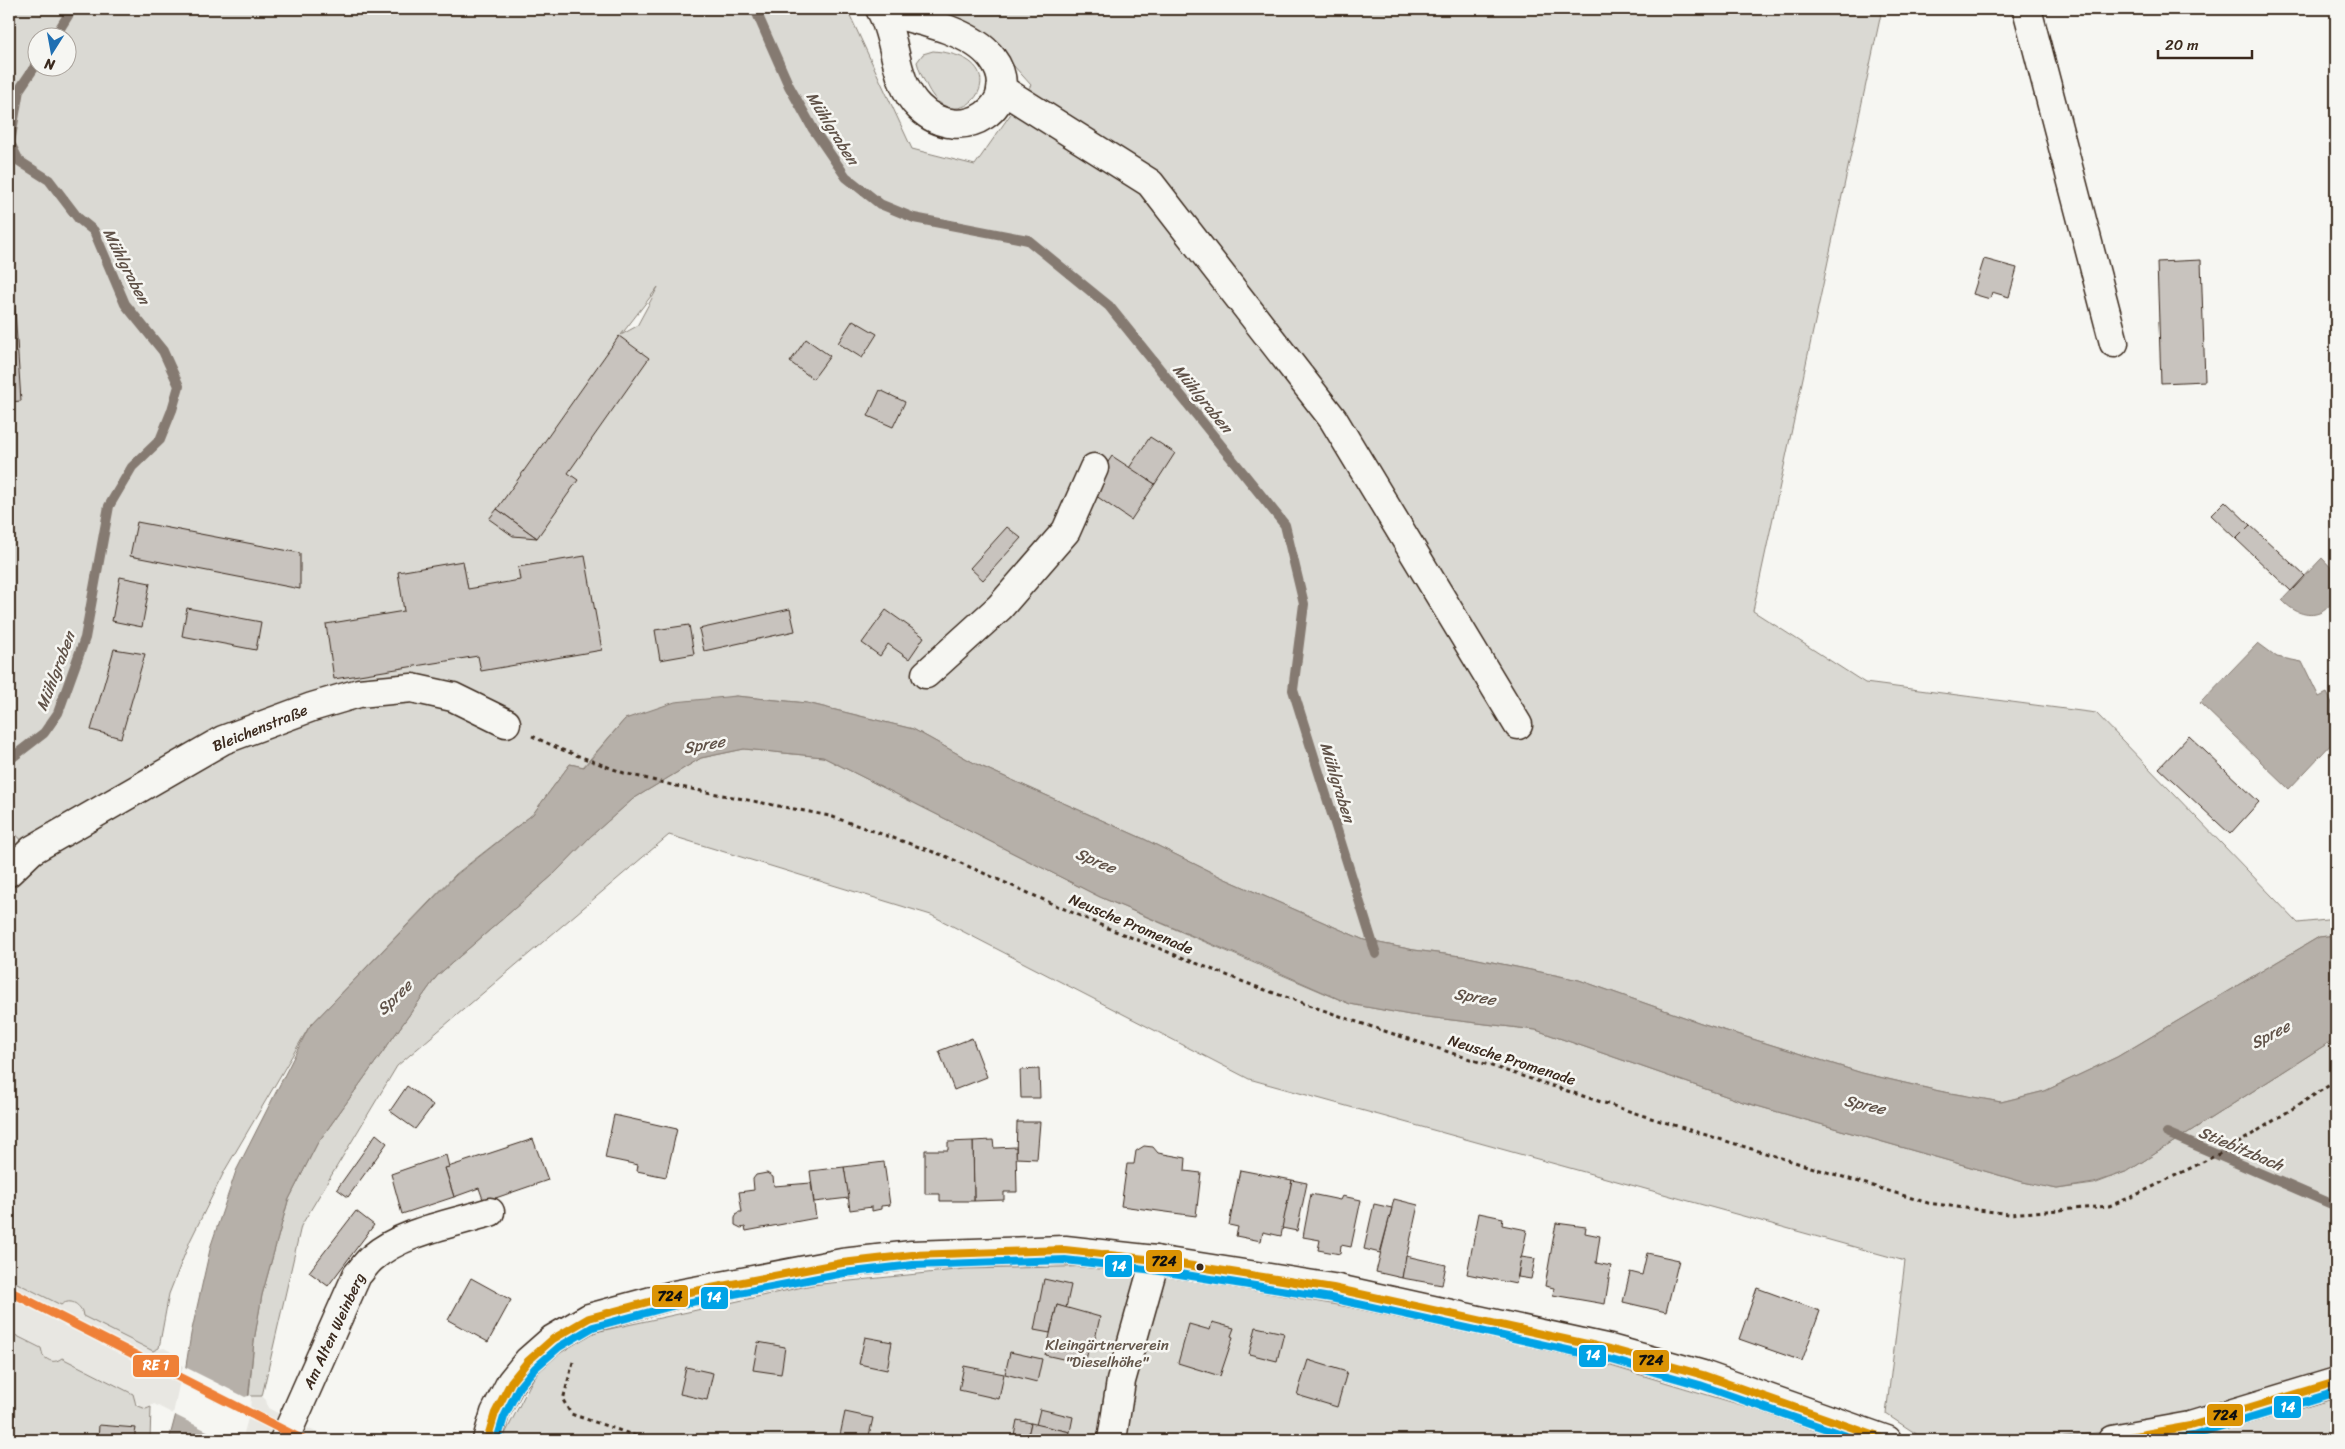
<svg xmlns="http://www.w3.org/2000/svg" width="2345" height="1449" viewBox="0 0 2345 1449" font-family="Sriracha,sans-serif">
<rect width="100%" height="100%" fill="#f6f6f2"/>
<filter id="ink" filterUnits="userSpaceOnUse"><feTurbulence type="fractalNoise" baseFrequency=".02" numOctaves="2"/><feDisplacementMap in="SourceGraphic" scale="10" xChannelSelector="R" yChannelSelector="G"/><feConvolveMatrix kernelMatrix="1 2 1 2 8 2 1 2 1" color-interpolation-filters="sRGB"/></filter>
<g filter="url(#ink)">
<g fill="#e8e7e2">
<polygon points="9,828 32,850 9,872"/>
<polygon points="9,1279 61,1305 70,1302 76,1304 82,1311 83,1316 153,1351 164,1348 170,1351 175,1362 245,1398 256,1394 262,1396 266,1400 268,1408 331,1440 225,1440 154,1404 146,1409 142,1408 134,1400 133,1394 62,1358 58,1361 48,1360 43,1356 41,1347 9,1331"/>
</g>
<g fill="#dad9d3" stroke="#8a8278" fill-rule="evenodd">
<path d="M12,9h835l65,140 63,16 56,-80c-27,-30 -56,-64 -96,-76h947l-129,602 112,72 231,30 202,210 38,-4v16l-17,2 -202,120 -72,34 -44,11 -62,-11 -77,-18 -161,-50 -122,-43 -111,-23 -54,-7 -50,-10 -141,-62 -79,-39 -168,-75 -63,-35 -106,-26 -71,-7 -111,23 -42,48 -13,-3 -37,50 -77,60 -147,153 -84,143 -35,71 -21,53 -10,54 -6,3 -70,-35 -1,-5c-5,-9 -13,-12 -21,-6l-52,-26v-407l23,-22 -23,-22v-809zM38,38h30v30h-30zM658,287l-21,39 -16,9z"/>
<path d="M933,51c96,7 23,100 -7,33 -4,-7 -7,-14 -9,-22l6,-8z"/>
<polygon points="744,749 823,757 1100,897 1350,1004 1410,1015 1536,1030 1743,1102 2023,1182 2057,1189 2094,1184 2128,1171 2336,1038 2336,1369 2184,1416 2110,1431 2045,1440 1950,1440 1918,1435 1886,1414 1905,1261 1249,1079 931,915 669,835 397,1066 301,1226 262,1396 249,1396 254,1341 262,1295 288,1201 317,1144 437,976 553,875 591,836 633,799 701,758"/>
<polygon points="1108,1266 1372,1311 1564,1352 1818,1428 1845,1440 504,1440 505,1434 539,1367 591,1333 812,1285 965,1269"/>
<path d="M9,1332l32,16 2,8c6,5 11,8 19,2l71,36 3,11 10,4 5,-2 -1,33h-141z"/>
<polygon points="2336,1398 2336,1440 2193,1440 2195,1440"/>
</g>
<g fill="#b6b0a9" stroke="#857a71">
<path d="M2322,558l14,15c6,39 -27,56 -54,27z"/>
<polygon points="2258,643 2277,657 2302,662 2319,697 2327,693 2336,711 2336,739 2289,789 2200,703"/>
<polygon points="736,696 807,703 913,729 976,764 1144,839 1223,878 1364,940 1414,950 1468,957 1579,980 1701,1023 1862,1073 1939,1091 2001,1102 2045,1091 2117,1057 2319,937 2336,935 2336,1038 2128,1171 2094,1183 2057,1189 2023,1182 1743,1102 1536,1030 1410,1015 1350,1004 1269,968 1100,897 823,757 744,749 701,758 633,799 591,836 553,875 437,976 317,1144 288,1201 262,1295 254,1341 247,1410 239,1440 169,1440 182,1391 191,1334 211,1245 236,1171 309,1027 456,875 533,814 570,764 584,767 625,719 675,702"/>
</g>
<polygon fill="#f6f6f2" points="183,1366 245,1397 251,1395 250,1411 242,1440 225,1440 173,1414"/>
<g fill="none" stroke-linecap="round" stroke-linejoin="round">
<g stroke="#857a71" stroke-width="10">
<polyline points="755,9 789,86 813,129 846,177 880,204 914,218 1028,240 1109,306 1285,525 1304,604 1293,690 1376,954"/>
<polyline points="54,38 72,9"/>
<polyline points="9,760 44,733 58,713 85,638 109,506 132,467 160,440 172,410 179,386 163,351 125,304 94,231 78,218 49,180 19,161 10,143 19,90 38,62"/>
<polyline points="2167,1133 2336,1206"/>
</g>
</g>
<g fill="#c8c3be" stroke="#3b2a1e">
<polygon points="9,249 11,249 21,401 9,402"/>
<polygon points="1984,259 2017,268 2009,297 1992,292 1990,299 1973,294"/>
<polygon points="2201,260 2205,381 2161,383 2157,262"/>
<polygon points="853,320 877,334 862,358 838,343"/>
<polygon points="619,336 649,358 568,473 578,480 537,538 497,509"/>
<polygon points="806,339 830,356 813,379 790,362"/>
<polygon points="880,390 905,402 893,427 868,416"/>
<polygon points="1150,437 1175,453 1155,484 1129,468"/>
<polygon points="1112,456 1155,484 1131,520 1089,491"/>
<polygon points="2225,501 2250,525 2236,539 2211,515"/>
<polygon points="497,509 537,538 513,536 489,519"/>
<polygon points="137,522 300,553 300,589 130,556"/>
<polygon points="2250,525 2305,576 2291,591 2236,539"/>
<polygon points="1007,527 1021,538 983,580 970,568"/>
<polygon points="585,556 602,650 481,671 478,656 334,679 326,624 404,611 398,572 463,561 468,589 520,580 518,567"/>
<polygon points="120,577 150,583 142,627 112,621"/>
<polygon points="187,608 261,622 256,650 182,636"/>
<polygon points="790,609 795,631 704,651 699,629"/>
<polygon points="886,610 924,637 909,659 888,644 880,656 862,643"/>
<polygon points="689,625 694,654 660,660 655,630"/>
<polygon points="114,649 145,654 121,738 91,730"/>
<polygon points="2189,736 2259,802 2230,834 2159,768"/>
<polygon points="972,1038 987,1077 954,1090 939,1051"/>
<polygon points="1039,1069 1040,1098 1021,1098 1020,1070"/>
<polygon points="407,1086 433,1105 415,1129 390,1111"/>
<polygon points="614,1115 677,1129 666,1177 637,1171 638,1165 605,1158"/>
<polygon points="1017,1122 1040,1122 1037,1159 1016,1158"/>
<polygon points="376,1134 387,1143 348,1197 337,1189"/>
<polygon points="533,1139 548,1180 484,1202 479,1188 454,1197 445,1168"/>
<polygon points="993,1140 994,1148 1016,1147 1017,1192 1004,1192 1004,1200 974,1201 973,1141"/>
<polygon points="973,1141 974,1201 940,1201 940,1194 925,1194 925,1150 948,1150 948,1142"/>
<polygon points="1144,1146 1153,1147 1158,1153 1186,1158 1185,1171 1201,1173 1196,1216 1121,1206 1127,1164 1134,1164 1136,1151"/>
<polygon points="446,1155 449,1167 445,1168 454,1197 402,1214 391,1174"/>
<polygon points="884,1162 890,1205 881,1206 881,1209 872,1211 872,1207 850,1210 844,1167"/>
<polygon points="844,1167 849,1198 814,1202 810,1171"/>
<polygon points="1240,1170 1292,1180 1281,1236 1263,1232 1261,1241 1236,1236 1238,1227 1229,1225"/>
<polygon points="767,1173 773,1177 774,1186 811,1183 816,1218 746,1231 745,1227 741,1228 735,1225 735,1218 738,1212 742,1212 739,1192 754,1190 753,1179 756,1175"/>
<polygon points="1292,1180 1307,1183 1297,1231 1282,1228"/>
<polygon points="1311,1194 1340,1200 1342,1196 1361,1200 1351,1247 1341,1245 1340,1254 1318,1250 1320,1240 1303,1237"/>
<polygon points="1394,1199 1418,1205 1402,1278 1376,1272"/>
<polygon points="1374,1204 1392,1208 1380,1253 1364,1249"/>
<polygon points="356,1211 374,1225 328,1286 309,1272"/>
<polygon points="1479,1213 1503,1218 1502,1225 1527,1230 1516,1284 1467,1274"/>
<polygon points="1556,1223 1586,1227 1585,1233 1600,1236 1596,1263 1611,1266 1605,1304 1553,1295 1554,1288 1545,1286"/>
<polygon points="1647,1253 1679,1260 1666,1312 1623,1302 1630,1272 1642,1275"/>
<polygon points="1406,1256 1446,1265 1442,1285 1402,1278"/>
<polygon points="1521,1257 1535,1259 1531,1279 1518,1277"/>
<polygon points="471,1278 511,1300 488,1342 448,1320"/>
<polygon points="1044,1279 1071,1285 1066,1308 1057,1305 1050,1333 1034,1330"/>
<polygon points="1757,1288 1820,1311 1802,1361 1739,1339"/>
<polygon points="1057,1305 1100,1317 1095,1339 1091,1338 1085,1364 1045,1355"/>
<polygon points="1212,1322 1234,1328 1231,1336 1233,1337 1220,1376 1178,1363 1189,1324 1210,1330"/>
<polygon points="1256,1327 1284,1333 1277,1361 1249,1354"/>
<polygon points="865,1337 892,1342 887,1370 859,1364"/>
<polygon points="758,1342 785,1347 781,1374 753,1370"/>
<polygon points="1010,1352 1042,1359 1037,1382 1005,1374"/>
<polygon points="1308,1360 1347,1372 1337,1407 1297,1395"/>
<polygon points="964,1366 1004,1374 999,1399 959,1390"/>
<polygon points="686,1367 713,1373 707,1400 680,1394"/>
<polygon points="1040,1409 1073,1417 1070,1432 1036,1425"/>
<polygon points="845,1412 873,1418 868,1440 839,1440"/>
<polygon points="1017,1420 1031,1423 1027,1440 1013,1440"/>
<polygon points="1031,1423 1070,1432 1068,1440 1027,1440"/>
<polygon points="99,1425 136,1428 134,1440 98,1440"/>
</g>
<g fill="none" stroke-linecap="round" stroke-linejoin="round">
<defs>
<g id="minor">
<path d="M880,9c17,28 13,73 39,98 42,42 108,-3 73,-49 -21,-28 -78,-39 -110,-47"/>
<polyline points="2027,9 2114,343"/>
<polyline points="1001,89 1150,183 1333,419 1518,725"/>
<polyline points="926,674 1000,607 1066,531 1094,468"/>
<polyline points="9,872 32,850 223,740 312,707 359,693 412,688 453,697 506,723"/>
<path d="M284,1440l73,-165c5,-5 9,-12 15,-17 31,-27 80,-34 118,-46"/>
<polyline points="487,1440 495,1413 511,1382 528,1361 553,1339 589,1318 674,1295 842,1263 912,1255 1065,1250 1155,1260 1333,1288 1610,1349 1703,1375 1887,1440"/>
<polyline points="1112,1440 1121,1381 1155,1260"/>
<polyline points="2112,1440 2190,1426 2336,1382"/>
</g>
</defs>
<use href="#minor" stroke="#3b2a1e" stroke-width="31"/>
<g stroke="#3b2a1e" stroke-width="3" stroke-dasharray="4 4" stroke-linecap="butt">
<polyline points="532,736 560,749 624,773 676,786 830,816 945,856 1105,927 1254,986 1360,1023 1641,1115 1928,1203 2009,1214 2109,1206 2134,1196 2229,1149 2336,1081"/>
<polyline points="573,1362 563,1400 571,1414 648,1440"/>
</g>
<use href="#minor" stroke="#f6f6f2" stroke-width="28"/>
<defs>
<g id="bus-1">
<polyline points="487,1440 495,1413 511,1382 528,1361 553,1339 589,1318 674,1295 842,1263 912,1255 1065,1250 1155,1260 1333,1288 1610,1349 1703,1375 1887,1440"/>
<polyline points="2112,1440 2190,1426 2336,1382"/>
</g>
<g id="bus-2">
<polyline points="497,1440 504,1417 519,1387 535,1368 559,1347 593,1327 676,1305 844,1273 913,1265 1065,1260 1154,1270 1331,1298 1608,1359 1700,1385 1858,1440"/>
<polyline points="2167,1440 2193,1436 2336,1392"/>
</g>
</defs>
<use href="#bus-1" stroke="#f6f6f2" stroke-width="11"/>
<use href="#bus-2" stroke="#f6f6f2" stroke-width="11"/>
<use href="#bus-1" stroke="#db9304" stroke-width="8"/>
<use href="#bus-2" stroke="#00a3e6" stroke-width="8"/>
<defs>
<polyline id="rail-1" points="9,1291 303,1440"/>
</defs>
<use href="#rail-1" stroke="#f6f6f2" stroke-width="12"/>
<use href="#rail-1" stroke="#ef8037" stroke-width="9"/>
</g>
</g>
<circle fill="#3b2a1e" stroke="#f6f6f2" stroke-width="2" cx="1200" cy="1267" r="4.5"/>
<g text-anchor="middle" stroke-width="5" stroke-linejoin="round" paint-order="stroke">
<g font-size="15" fill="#3b2a1e" stroke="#f6f6f2">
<text transform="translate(260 728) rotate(-22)" y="5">Bleichenstraße</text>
<text transform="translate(1131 924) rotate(23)" y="5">Neusche Promenade</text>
<text transform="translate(1512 1060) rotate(18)" y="5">Neusche Promenade</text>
<text transform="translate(334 1331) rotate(-65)" y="5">Am Alten Weinberg</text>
</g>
<g font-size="15" fill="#63564b" stroke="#f6f6f2">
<text x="1107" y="1350">Kleingärtnerverein<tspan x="1107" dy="17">"Dieselhöhe"</tspan></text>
</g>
<g font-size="16" font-style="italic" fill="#605248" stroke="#f6f6f2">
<text transform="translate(833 128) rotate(58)" y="6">Mühlgraben</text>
<text transform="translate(127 266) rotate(63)" y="6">Mühlgraben</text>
<text transform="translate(1203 398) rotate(51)" y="6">Mühlgraben</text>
<text transform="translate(55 671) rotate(-69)" y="6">Mühlgraben</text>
<text transform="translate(704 744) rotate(-10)" y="6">Spree</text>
<text transform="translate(1338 782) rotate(73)" y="6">Mühlgraben</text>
<text transform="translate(1096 860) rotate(23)" y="6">Spree</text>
<text transform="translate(1475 996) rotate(9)" y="6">Spree</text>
<text transform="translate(394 997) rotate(-44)" y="6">Spree</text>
<text transform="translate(2270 1034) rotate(-28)" y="6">Spree</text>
<text transform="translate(1865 1104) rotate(13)" y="6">Spree</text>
<text transform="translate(2241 1148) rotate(23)" y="6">Stiebitzbach</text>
</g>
</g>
<g stroke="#f6f6f2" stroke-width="2">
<rect x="1145" y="1249" width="38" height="24" rx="5" fill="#db9304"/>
<rect x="1104" y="1254" width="29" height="24" rx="5" fill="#00a3e6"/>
<rect x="651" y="1284" width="38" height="24" rx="5" fill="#db9304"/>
<rect x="700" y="1286" width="29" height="24" rx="5" fill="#00a3e6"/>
<rect x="1578" y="1344" width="29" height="24" rx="5" fill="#00a3e6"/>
<rect x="1632" y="1349" width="38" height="24" rx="5" fill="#db9304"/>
<rect x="132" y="1354" width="48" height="24" rx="5" fill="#ef8037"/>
<rect x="2273" y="1395" width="29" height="24" rx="5" fill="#00a3e6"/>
<rect x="2206" y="1403" width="38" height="24" rx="5" fill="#db9304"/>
</g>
<g font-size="14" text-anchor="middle" font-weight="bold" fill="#fff">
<text x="1119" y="1271">14</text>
<text x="714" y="1302">14</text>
<text x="1593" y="1360">14</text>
<text x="156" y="1370">RE 1</text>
<text x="2288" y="1412">14</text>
</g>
<g font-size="14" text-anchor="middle" font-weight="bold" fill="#111">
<text x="1164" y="1266">724</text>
<text x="670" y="1301">724</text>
<text x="1651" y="1365">724</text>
<text x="2225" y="1420">724</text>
</g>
<rect width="2345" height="1449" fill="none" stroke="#f6f6f2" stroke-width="30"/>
<rect x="15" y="15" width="2315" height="1419" fill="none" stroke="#3b2a1e" stroke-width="2" filter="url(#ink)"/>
<g transform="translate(52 52) rotate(191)"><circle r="24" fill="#f6f6f2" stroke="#aba49d"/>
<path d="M0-4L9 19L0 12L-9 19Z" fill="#1f6fb2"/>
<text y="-8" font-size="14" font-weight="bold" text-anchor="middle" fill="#3b2a1e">N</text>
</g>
<path d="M2158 50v8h94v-8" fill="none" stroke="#3b2a1e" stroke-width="2.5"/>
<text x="2165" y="50" font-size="15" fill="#3b2a1e" stroke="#f6f6f2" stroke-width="4" paint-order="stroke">20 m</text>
</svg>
